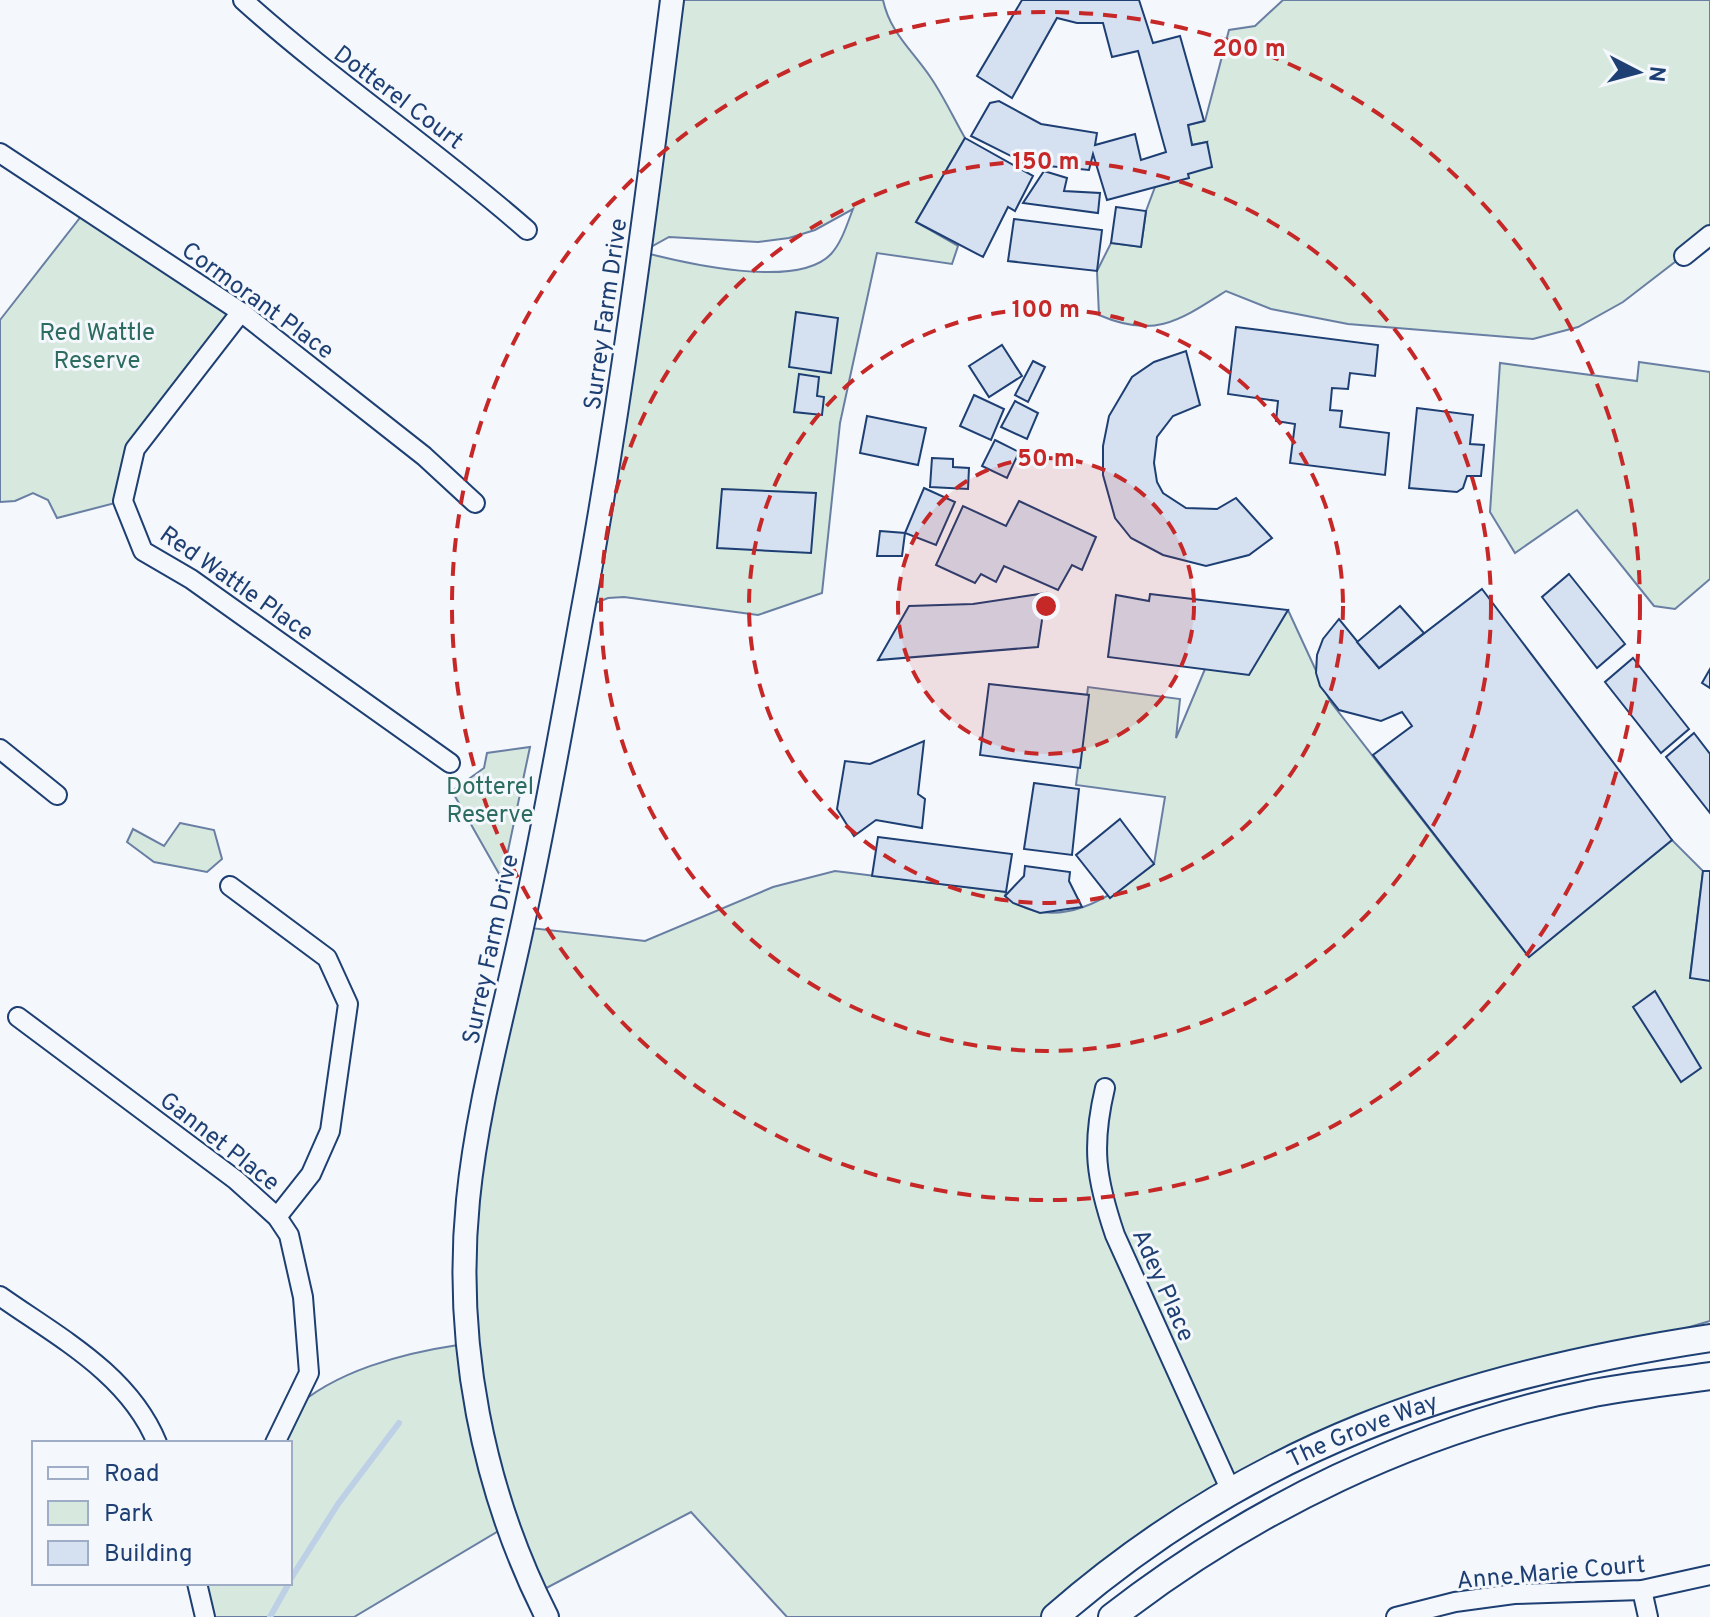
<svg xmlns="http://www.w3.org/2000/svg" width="1710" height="1617" viewBox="0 0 1710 1617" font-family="Overpass,sans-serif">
<rect width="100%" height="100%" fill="#f4f7fb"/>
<g fill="#d7e8df" stroke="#687fa3" stroke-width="2" fill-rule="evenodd">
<path d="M673,0h210c7,33 30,51 48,78 13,19 23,41 34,60l-49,84 42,24 -6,18 -75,-11 -37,170 -18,170 -64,22 -134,-18 -16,1 -25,10zM853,209c-6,15 -11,33 -22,45 -34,36 -147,9 -189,-2l27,-15 89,5 31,-4 26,-8z"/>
<path d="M1283,0h427v235l-87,67 -45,25 -45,12 -185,-15 -77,-15 -45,-18c-47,30 -72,48 -127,24l-2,-44 14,-28 30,4 5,-36 9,-24 33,-13 19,-32 -15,3 -4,-20 17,-4 24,-91 26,-4z"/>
<polygon points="86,210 241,312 135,449 123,501 57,518 48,500 33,493 15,501 0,502 0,320"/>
<polygon points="1639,362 1710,372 1710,579 1675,609 1654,606 1577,510 1515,553 1490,512 1500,363 1637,381"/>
<path d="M1288,610l42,91 198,255 144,-116 31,31 -13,107 20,-2v345l-311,91 -125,54 -220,151h-267l-96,-105 -156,82 -61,-191 -6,-202 54,-274 123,14 128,-54 62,-16 171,21 -1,4c52,40 107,0 149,-32l11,-67 -89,-12 12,-98 92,12 -4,39 29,-69z"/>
<polygon points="530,747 502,879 452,791 484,768 487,753"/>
<polygon points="180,823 214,830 222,859 207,872 154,862 127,842 133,829 164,846"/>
<path d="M458,1345l17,105 25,80 -146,87h-149l-7,-34h92v-140h-15c5,-10 10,-25 18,-33 41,-39 111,-57 165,-65z"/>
</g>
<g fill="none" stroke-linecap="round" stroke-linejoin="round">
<g stroke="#bed0e5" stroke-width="6">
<polyline points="290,1580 338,1504 399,1423"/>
<polyline points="270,1617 289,1583"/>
</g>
</g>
<g fill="#d5e0f0" stroke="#1d3f73" stroke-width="2">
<polygon points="1022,0 1139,0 1153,43 1180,36 1204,121 1188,125 1192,145 1207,142 1212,167 1188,174 1189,178 1107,200 1093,154 1089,170 1027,164 971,136 990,103 999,101 1041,124 1097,133 1095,145 1135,134 1141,160 1166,152 1138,51 1112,57 1103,23 1077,23 1057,18 1012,98 977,76"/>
<polygon points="965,138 1033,176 1015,211 1008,207 983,257 916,222"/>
<polygon points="1044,171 1067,178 1064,191 1100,193 1098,213 1023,203"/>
<polygon points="1116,207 1146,211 1141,247 1111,243"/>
<polygon points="1014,219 1102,230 1097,271 1008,261"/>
<polygon points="796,312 838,318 831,373 789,367"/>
<polygon points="1236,327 1378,345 1375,376 1350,373 1348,389 1332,388 1330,410 1342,411 1340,427 1389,433 1385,475 1290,463 1295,424 1276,421 1278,401 1228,394"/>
<polygon points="1002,345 1022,376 989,397 969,366"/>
<polygon points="1186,351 1200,405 1173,416 1157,437 1154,463 1157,482 1163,493 1186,508 1217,509 1236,498 1272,538 1249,555 1206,566 1163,555 1131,538 1115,518 1103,475 1103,446 1109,416 1132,377 1154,362"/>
<polygon points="1033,361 1045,367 1028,402 1015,395"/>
<polygon points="799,374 819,377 817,396 824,397 822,415 794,412"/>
<polygon points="974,395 1004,409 991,440 960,426"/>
<polygon points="1015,401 1038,413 1027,439 1001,427"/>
<polygon points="1417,408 1473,415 1470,444 1484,445 1481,476 1467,476 1463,488 1457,492 1409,488"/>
<polygon points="867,416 926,428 918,465 860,453"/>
<polygon points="995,440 1019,452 1007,478 982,466"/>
<polygon points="932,458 953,459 953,467 969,468 968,489 930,487"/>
<polygon points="924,488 955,502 936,545 905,533"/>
<polygon points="722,489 816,493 811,553 717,548"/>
<polygon points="1019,501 1096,537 1082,570 1072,565 1058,590 1004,566 996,582 981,574 975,583 936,565 963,506 1006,526"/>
<polygon points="880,531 905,533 902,556 877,556"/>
<polygon points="1569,574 1625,644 1597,668 1542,597"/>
<polygon points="1482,589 1672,840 1529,957 1373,755 1412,726 1402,712 1381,721 1339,710 1320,686 1316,673 1317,655 1323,639 1339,619 1379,668"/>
<polygon points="1046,593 1038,647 878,660 909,606 973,604"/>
<polygon points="1150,594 1288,610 1249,675 1108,657 1116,595 1149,601"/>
<polygon points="1400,606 1424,633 1379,668 1357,642"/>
<polygon points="1633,658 1689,729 1661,753 1605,682"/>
<polygon points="1710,669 1710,688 1702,683"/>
<polygon points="989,684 1089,695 1080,768 980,755"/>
<polygon points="1694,733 1710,754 1710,813 1666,757"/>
<polygon points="924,741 918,794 925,799 922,828 876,820 854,836 837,809 845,761 870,764"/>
<polygon points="1034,783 1079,789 1072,855 1024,849"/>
<polygon points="1120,819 1154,864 1110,898 1076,855"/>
<polygon points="878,837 1012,854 1006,892 872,876"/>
<polygon points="1025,866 1070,872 1069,881 1082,907 1040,913 1013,903 1005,896 1024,876"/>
<polygon points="1703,871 1710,871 1710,981 1690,978"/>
<polygon points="1655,991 1701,1068 1681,1082 1633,1007"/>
</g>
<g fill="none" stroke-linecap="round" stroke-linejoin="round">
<defs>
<g id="minor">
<path d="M243,0c91,82 192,149 284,230"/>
<polyline points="0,153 241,312 424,456 475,503"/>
<polyline points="1684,256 1710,235"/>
<polyline points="241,312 135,449 123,501 143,551 191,579 450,763"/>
<polyline points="0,749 57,795"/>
<polyline points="230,886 327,958 348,1004 330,1131 311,1174 277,1217"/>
<polyline points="18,1017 236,1180 277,1217 289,1235 303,1297 309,1373 275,1443"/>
<path d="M1105,1088c-14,59 -9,91 10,147l116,256"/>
<path d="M0,1296c58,41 129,78 157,147"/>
<polyline points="197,1583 205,1617"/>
<polyline points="1642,1590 1648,1617"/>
<polyline points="1396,1617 1455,1602 1514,1594 1642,1590 1710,1575"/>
</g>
<path id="tertiary" d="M547,1617c-65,-128 -93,-275 -79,-417 9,-91 34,-180 53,-268 23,-105 42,-212 61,-318 38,-203 64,-408 90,-614"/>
<g id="secondary">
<path id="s1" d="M1055,1617c195,-170 403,-241 655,-279"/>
<path d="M1112,1617c141,-109 302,-187 477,-223 40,-8 81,-12 121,-18"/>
</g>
</defs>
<use href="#minor" stroke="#1d3f73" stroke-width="22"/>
<use href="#tertiary" stroke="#1d3f73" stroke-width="26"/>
<use href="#secondary" stroke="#1d3f73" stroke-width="30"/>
<use href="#minor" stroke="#f4f7fb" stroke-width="18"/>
<use href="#tertiary" stroke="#f4f7fb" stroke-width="22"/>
<use href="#secondary" stroke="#f4f7fb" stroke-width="26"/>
</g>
<circle cx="1046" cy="606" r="148" fill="#c62828" fill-opacity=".12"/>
<g fill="none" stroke="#c62828" stroke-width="4" stroke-dasharray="14 10">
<circle cx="1046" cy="606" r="148"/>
<circle cx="1046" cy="606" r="297"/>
<circle cx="1046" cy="606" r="445"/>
<circle cx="1046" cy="606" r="594"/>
</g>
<g text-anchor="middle" stroke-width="6" stroke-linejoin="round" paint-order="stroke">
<g font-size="24" fill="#1d3f73" stroke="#f4f7fb">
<text transform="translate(399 97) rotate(37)" y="8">Dotterel Court</text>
<text transform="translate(258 300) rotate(36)" y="8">Cormorant Place</text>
<text transform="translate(605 314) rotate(-82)" y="8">Surrey Farm Drive</text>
<text transform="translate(237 583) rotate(35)" y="8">Red Wattle Place</text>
<text transform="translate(490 949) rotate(-78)" y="8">Surrey Farm Drive</text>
<text transform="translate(220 1141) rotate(38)" y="8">Gannet Place</text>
<text transform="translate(1164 1285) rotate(66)" y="8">Adey Place</text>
<text dy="8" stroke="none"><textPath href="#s1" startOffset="362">The Grove Way</textPath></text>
<text transform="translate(1551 1572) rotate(-5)" y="8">Anne Marie Court</text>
</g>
<g font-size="24" fill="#2c6c60" stroke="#f4f7fb">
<text x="97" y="340">Red Wattle<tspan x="97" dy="28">Reserve</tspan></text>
<text x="490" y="794">Dotterel<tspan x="490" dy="28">Reserve</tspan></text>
</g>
</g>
<circle cx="1046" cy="606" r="12" fill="#c62828" stroke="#f4f7fb" stroke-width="4"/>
<g font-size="24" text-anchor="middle" font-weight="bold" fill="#c62828" stroke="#f4f7fb" stroke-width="6" stroke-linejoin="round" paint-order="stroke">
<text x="1249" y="56">200 m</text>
<text x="1046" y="169">150 m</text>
<text x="1046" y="317">100 m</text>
<text x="1046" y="466">50 m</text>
</g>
<rect x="32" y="1441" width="260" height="144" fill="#f4f7fb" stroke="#9eadc5" stroke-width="2"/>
<rect x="48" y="1467" width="40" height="12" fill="#f4f7fb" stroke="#9eadc5" stroke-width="2"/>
<text x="104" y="1481" font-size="24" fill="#1d3f73">Road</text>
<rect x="48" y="1501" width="40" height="24" fill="#d7e8df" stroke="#9eadc5" stroke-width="2"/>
<text x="104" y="1521" font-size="24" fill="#1d3f73">Park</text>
<rect x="48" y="1541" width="40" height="24" fill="#d5e0f0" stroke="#9eadc5" stroke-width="2"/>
<text x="104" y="1561" font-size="24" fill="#1d3f73">Building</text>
<g transform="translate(1638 72) rotate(96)" stroke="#f4f7fb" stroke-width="6" paint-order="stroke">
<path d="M0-6L14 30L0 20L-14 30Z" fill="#1d3f73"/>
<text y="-12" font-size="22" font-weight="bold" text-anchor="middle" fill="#1d3f73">N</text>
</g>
</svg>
